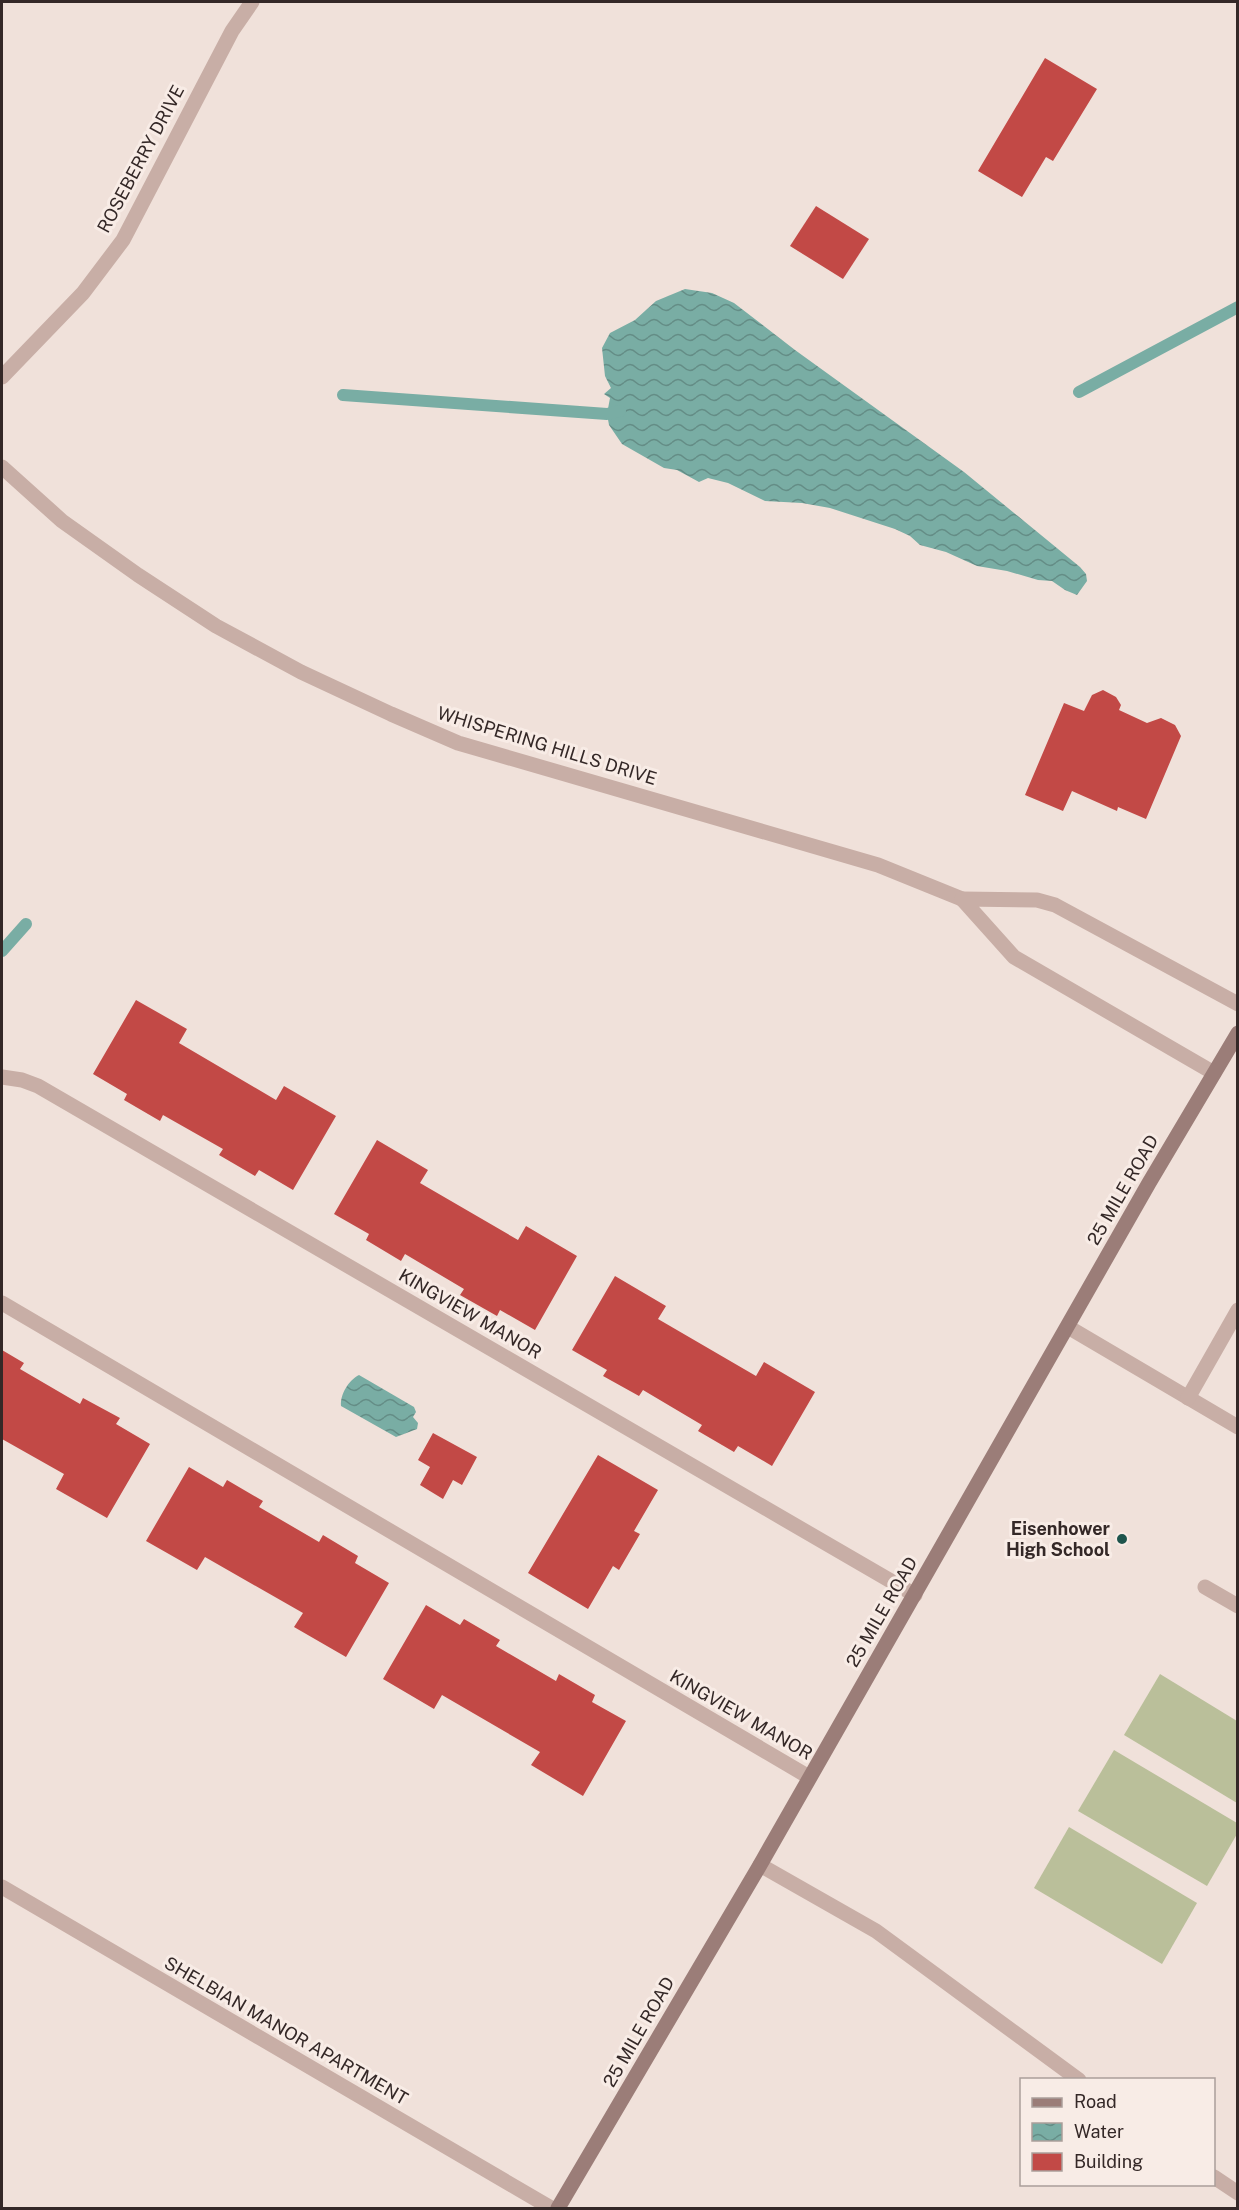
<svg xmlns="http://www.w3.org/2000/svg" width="1239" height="2210" viewBox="0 0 1239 2210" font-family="'Public Sans',sans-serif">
<defs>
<pattern id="water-waves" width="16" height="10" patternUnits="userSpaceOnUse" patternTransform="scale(1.5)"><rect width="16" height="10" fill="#79ada4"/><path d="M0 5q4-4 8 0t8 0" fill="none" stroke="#648d86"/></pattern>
</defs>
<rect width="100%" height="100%" fill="#f0e1da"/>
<g fill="#babf9a">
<polygon points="1160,1674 1237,1721 1237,1803 1124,1735"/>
<polygon points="1114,1750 1237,1823 1237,1834 1207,1886 1078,1811"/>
<polygon points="1069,1827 1197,1903 1162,1964 1034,1888"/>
</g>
<g fill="url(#water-waves)">
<polygon points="685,289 712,293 734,303 795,350 964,472 1080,567 1086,574 1087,581 1077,595 1065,590 1052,581 1038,580 1007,571 977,566 946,552 920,545 910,536 895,529 830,508 802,503 765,501 728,483 708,478 699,482 677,470 664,468 622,444 609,425 607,414 610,398 604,394 611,388 605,376 602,348 610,333 635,320 656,301"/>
<path d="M359,1375l55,32 2,5 -3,5 5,6 -1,6 -21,8 -55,-31c-1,-12 8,-26 18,-31z"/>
</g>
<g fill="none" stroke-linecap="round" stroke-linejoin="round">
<g stroke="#79ada4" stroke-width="12">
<polyline points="1079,392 1238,307"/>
<polyline points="343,395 607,414 620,411"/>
<polyline points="2,951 26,924"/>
</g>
</g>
<g fill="#c24946">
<polygon points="1045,58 1097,89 1053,161 1046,157 1022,197 978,171"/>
<polygon points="816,206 869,239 843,279 790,246"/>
<polygon points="1103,690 1116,697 1121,705 1119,710 1147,723 1161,718 1175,725 1181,736 1146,819 1118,807 1117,811 1072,791 1063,811 1025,795 1064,703 1084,711 1092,695"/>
<polygon points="136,1000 187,1029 179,1043 276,1100 284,1086 336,1116 293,1190 259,1170 255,1176 219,1155 223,1149 163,1115 160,1121 124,1100 127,1094 93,1074"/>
<polygon points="377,1140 428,1170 420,1183 518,1240 526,1226 577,1256 535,1330 500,1310 497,1316 460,1295 464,1289 405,1254 401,1261 366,1240 369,1234 334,1214"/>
<polygon points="615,1276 666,1306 658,1319 756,1376 764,1362 815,1392 772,1466 738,1446 734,1452 698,1431 702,1425 643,1390 639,1396 603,1376 607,1370 572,1350"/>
<polygon points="2,1350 24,1363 20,1369 80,1404 83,1398 120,1418 116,1424 150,1444 107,1518 56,1489 64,1474 2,1439"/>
<polygon points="433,1433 477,1457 462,1485 453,1480 443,1499 420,1485 430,1467 418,1460"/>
<polygon points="598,1455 658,1490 634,1531 640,1534 619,1570 613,1566 588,1609 528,1573"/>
<polygon points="189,1467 223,1487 227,1480 263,1501 259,1507 319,1542 323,1535 358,1556 355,1563 389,1583 346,1657 294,1627 303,1613 205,1557 197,1570 146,1541"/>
<polygon points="426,1605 460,1625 464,1619 500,1640 496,1646 556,1681 559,1674 595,1695 592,1702 626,1721 583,1796 531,1765 540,1752 442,1695 434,1709 383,1679"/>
</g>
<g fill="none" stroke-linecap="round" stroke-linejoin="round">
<g stroke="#c8aea6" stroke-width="15">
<polyline points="1068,1327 1238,1427"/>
<polyline points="1188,1398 1238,1310"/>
<polyline points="1205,1587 1238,1606"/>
<polyline points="760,1865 876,1931 1079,2080"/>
<polyline points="1214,2177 1238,2193"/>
</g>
<g stroke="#c8aea6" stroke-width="15">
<polyline points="2,377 83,293 123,240 232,31 252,2"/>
<polyline points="2,467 62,521 138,575 216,626 301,672 391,714 458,743 878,865 962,899"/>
<polyline points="1214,1073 1014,957 962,899 1037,900 1055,905 1238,1004"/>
<polyline points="2,1077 22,1080 38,1086 915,1595"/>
<polyline points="2,1303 809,1777"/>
<polyline points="2,1887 551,2208"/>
</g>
<polyline stroke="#9b7d78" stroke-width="15" points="558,2208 760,1865 1149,1183 1238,1033"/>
</g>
<circle fill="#1e544c" stroke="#f8ece6" stroke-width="2" cx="1122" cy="1539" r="6"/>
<g text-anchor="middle" stroke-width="6" stroke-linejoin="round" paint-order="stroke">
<g font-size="18" fill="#342827" stroke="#f8ece6">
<text transform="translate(141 159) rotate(-62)" y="6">ROSEBERRY DRIVE</text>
<text transform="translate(547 746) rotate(17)" y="6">WHISPERING HILLS DRIVE</text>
<text transform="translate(1123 1190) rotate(-60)" y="6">25 MILE ROAD</text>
<text transform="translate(470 1314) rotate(30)" y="6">KINGVIEW MANOR</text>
<text transform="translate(882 1612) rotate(-60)" y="6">25 MILE ROAD</text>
<text transform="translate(741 1715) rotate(30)" y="6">KINGVIEW MANOR</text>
<text transform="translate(286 2031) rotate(30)" y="6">SHELBIAN MANOR APARTMENT</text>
<text transform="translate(639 2032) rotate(-60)" y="6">25 MILE ROAD</text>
</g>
<g font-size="18" font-weight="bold" fill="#342827" stroke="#f8ece6" text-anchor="end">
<text x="1110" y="1535">Eisenhower<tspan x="1110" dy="21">High School</tspan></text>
</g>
</g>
<rect width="1239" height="2210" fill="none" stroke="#342827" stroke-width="6"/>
<rect x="1020" y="2078" width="195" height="108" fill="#f8ece6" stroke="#aa9e9a" stroke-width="1.5"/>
<rect x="1032" y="2098" width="30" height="9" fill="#9b7d78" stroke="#aa9e9a" stroke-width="1.5"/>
<text x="1074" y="2108" font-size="18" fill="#342827">Road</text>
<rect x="1032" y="2123" width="30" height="18" fill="url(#water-waves)" stroke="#aa9e9a" stroke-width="1.5"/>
<text x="1074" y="2138" font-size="18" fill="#342827">Water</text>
<rect x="1032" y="2153" width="30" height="18" fill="#c24946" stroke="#aa9e9a" stroke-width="1.5"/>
<text x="1074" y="2168" font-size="18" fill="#342827">Building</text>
</svg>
